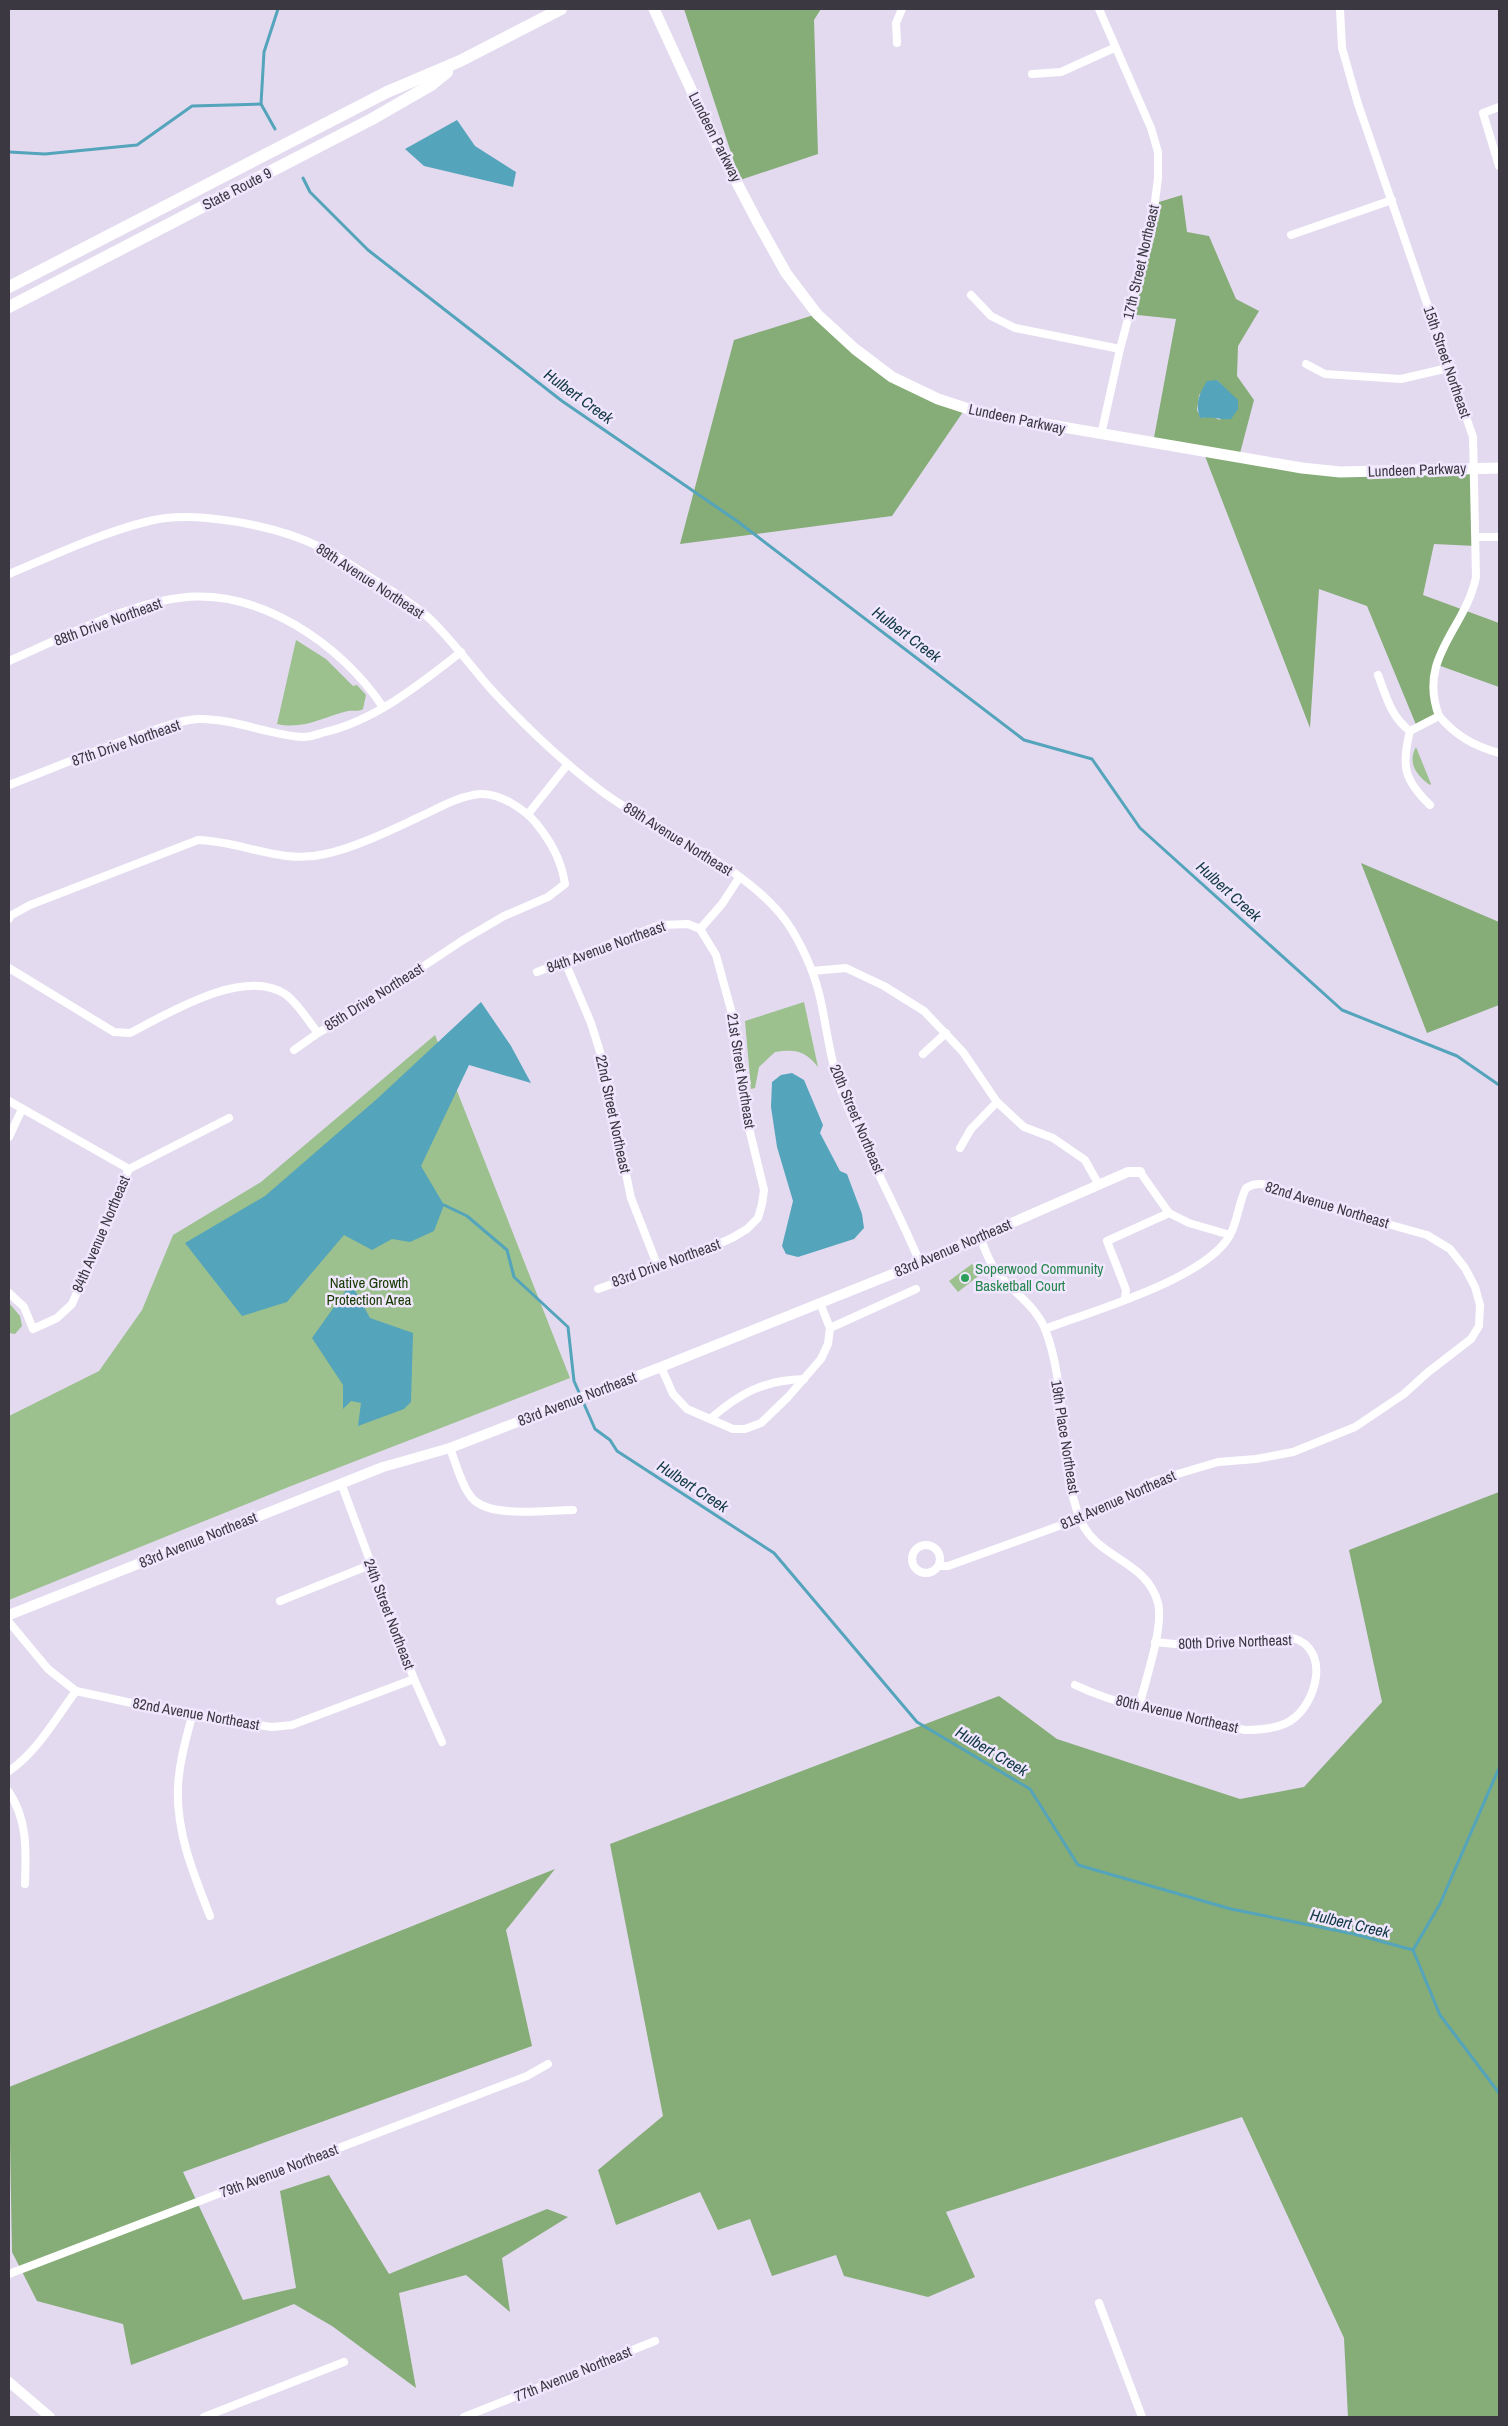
<svg xmlns="http://www.w3.org/2000/svg" width="1508" height="2426" viewBox="0 0 1508 2426" font-family="'Archivo Narrow',sans-serif">
<rect width="100%" height="100%" fill="#e3daf0"/>
<g fill="#9cc18e">
<path d="M296,640l30,19 27,27 4,-1 9,10 -3,14c-5,3 -9,1 -15,2 -25,6 -44,19 -71,13z"/>
<path d="M1416,747l15,37 -1,1c-13,-9 -23,-22 -14,-38z"/>
<path d="M804,1002l14,65c-13,-16 -22,-18 -43,-15l-16,15 -4,21 -4,1 -6,-68z"/>
<polygon points="435,1035 570,1378 291,1486 9,1600 9,1416 99,1371 142,1310 173,1235 261,1182"/>
<polygon points="972,1264 981,1274 958,1292 949,1281"/>
<polygon points="9,1303 20,1316 22,1326 15,1334 9,1333"/>
</g>
<g fill="#86ac77" fill-rule="evenodd">
<polygon points="684,9 821,9 814,20 818,154 740,180"/>
<path d="M1182,195l5,37 22,4 27,63 23,12 -21,35 -1,30 17,24 -15,57 63,11 173,1 1,77 -42,-2 -11,51 76,28v64l-64,-23 4,52 -22,11 -50,-121 -48,-17 -9,139 -107,-277 -50,-8 23,-124 -48,-5 31,-112zM1217,380l10,11 -7,29 -10,-4 -9,2 -4,-8 2,-15z"/>
<polygon points="817,314 892,377 965,409 892,516 680,544 734,340"/>
<polygon points="1361,863 1499,922 1499,1005 1427,1033"/>
<polygon points="1499,1492 1499,2417 1348,2417 1344,2338 1242,2117 946,2212 975,2277 928,2297 844,2276 836,2255 772,2276 750,2219 718,2230 700,2192 616,2225 598,2170 663,2116 610,1844 999,1696 1057,1739 1240,1799 1304,1787 1382,1702 1349,1550"/>
<polygon points="555,1869 506,1930 532,2046 183,2172 243,2300 296,2288 280,2191 329,2175 389,2274 547,2209 568,2217 502,2258 510,2312 466,2275 399,2293 416,2388 332,2326 294,2304 131,2365 123,2324 37,2301 12,2252 9,2087"/>
</g>
<g fill="#54a4bb">
<polygon points="457,120 475,146 516,172 513,187 424,166 405,149"/>
<path d="M1217,380l21,20v9l-7,10c-11,1 -20,-3 -31,-1 -5,-15 -1,-24 7,-37z"/>
<polygon points="481,1002 511,1046 531,1083 469,1065 421,1166 444,1205 434,1231 410,1242 392,1239 372,1250 344,1235 287,1302 242,1316 185,1243 265,1196 378,1098"/>
<polygon points="792,1073 804,1080 823,1125 820,1133 840,1171 847,1174 862,1214 864,1228 854,1239 798,1257 786,1254 782,1246 793,1201 777,1147 771,1107 772,1082 781,1075"/>
<polygon points="351,1283 370,1318 413,1333 411,1402 404,1409 358,1426 361,1403 351,1401 343,1409 343,1385 312,1338"/>
</g>
<g fill="none" stroke-linecap="round" stroke-linejoin="round">
<g stroke="#54a4bb" stroke-width="3">
<polyline points="275,129 261,104 264,52 278,9"/>
<polyline points="9,152 45,154 137,145 192,106 261,104"/>
<polyline points="303,178 310,192 368,250 562,401 737,521 1024,740 1092,759 1140,828 1342,1010 1457,1056 1499,1085"/>
<polyline points="444,1205 467,1216 507,1250 514,1277 568,1327 574,1381 595,1429 610,1440 617,1451 774,1553 917,1722 1030,1789 1078,1865 1231,1909 1354,1934 1413,1950"/>
<polyline points="1499,1768 1440,1904 1413,1950 1440,2015 1499,2093"/>
</g>
<g stroke="#fff" stroke-width="8">
<polyline points="1099,9 1151,128 1158,152 1158,178 1151,233 1120,349 1101,435"/>
<path d="M1340,9l2,39 16,56 115,333 3,140c-11,53 -59,80 -37,139"/>
<polyline points="897,43 896,23 902,9"/>
<polyline points="1032,74 1061,72 1114,48"/>
<polyline points="1499,107 1483,113 1499,166"/>
<polyline points="1291,235 1392,200"/>
<polyline points="971,295 991,316 1015,328 1120,349"/>
<polyline points="1306,364 1325,374 1401,379 1448,368"/>
<polyline points="1476,537 1499,537"/>
<path d="M9,574c45,-19 92,-41 140,-53 46,-12 128,5 171,26 21,10 41,25 61,37 17,11 34,21 48,34 22,21 40,46 60,69 35,38 73,75 115,106 57,42 150,75 188,137 13,22 24,47 29,72 6,28 9,56 18,83 23,61 56,118 81,178"/>
<path d="M9,661c51,-22 115,-56 170,-63 79,-11 162,46 204,109"/>
<path d="M1378,675c8,21 13,42 32,56 -9,35 -6,49 20,74"/>
<path d="M1410,731l29,-15c17,20 35,30 60,37"/>
<path d="M9,785c45,-17 89,-36 134,-51 17,-6 37,-14 55,-15 35,-1 70,16 105,18 7,0 15,-3 22,-5 51,-12 95,-48 136,-80"/>
<polyline points="528,814 568,764"/>
<path d="M9,919l1,-3 20,-11 168,-65c45,1 82,25 127,14 29,-6 64,-23 92,-36 20,-9 41,-22 63,-24 20,-1 44,15 56,29 15,19 25,36 29,61l-17,13 -44,19 -41,24 -110,73 -35,20c-10,-12 -20,-30 -33,-39 -42,-27 -116,19 -155,39l-16,-1 -105,-64"/>
<polyline points="565,962 591,1023 601,1055 631,1198 658,1267"/>
<polyline points="812,971 846,968 884,986 924,1011 963,1052 997,1102 1024,1127 1053,1138 1085,1160 1099,1185"/>
<polyline points="537,972 660,925 688,924 700,929 722,904 739,878"/>
<polyline points="294,1050 318,1033"/>
<polyline points="923,1054 946,1033"/>
<polyline points="9,1101 129,1169"/>
<polyline points="9,1137 22,1109"/>
<polyline points="960,1148 971,1129 997,1102"/>
<polyline points="1140,1172 1169,1213 1189,1223 1230,1235"/>
<path d="M980,1237c4,10 8,22 14,31 13,21 40,34 51,61 23,58 12,131 35,190 17,41 66,40 78,84 6,25 -13,78 -19,104"/>
<polyline points="598,1289 688,1257 732,1238 747,1229 758,1218 762,1204 764,1190 741,1095 734,1021 716,955 700,929"/>
<polyline points="9,1293 24,1307 33,1329 57,1318 72,1304 95,1251 104,1223 129,1169 229,1118"/>
<polyline points="1125,1298 1126,1290 1107,1241 1169,1213"/>
<polyline points="830,1328 916,1289"/>
<polyline points="661,1367 673,1394 687,1409 733,1429 745,1429 761,1423 788,1397 821,1359 828,1344 830,1328 820,1303"/>
<path d="M710,1419c30,-26 54,-39 94,-40"/>
<path d="M450,1448c5,13 13,43 24,52 19,18 73,10 99,10"/>
<polyline points="341,1483 414,1679 442,1742"/>
<circle cx="926" cy="1559" r="14"/>
<path d="M939,1566h9l147,-53 59,-32 64,-19 38,-3 37,-7 62,-25 49,-33 23,-21 44,-34 8,-13 1,-21 -5,-18 -10,-19 -15,-19 -23,-14 -140,-39c-14,-9 -25,-17 -41,-8 -7,14 -9,35 -16,47 -24,44 -138,76 -185,94"/>
<polyline points="280,1601 370,1565"/>
<polyline points="9,1622 48,1669 76,1691 192,1716 272,1727 292,1725 414,1679"/>
<path d="M1075,1685c53,25 113,33 170,45 14,0 32,-1 45,-9 27,-17 41,-72 3,-83l-118,6 -20,-2"/>
<path d="M192,1716c-6,23 -13,47 -14,71 -2,46 16,88 32,129"/>
<path d="M9,1771c28,-19 47,-53 67,-80"/>
<path d="M9,1792c19,29 17,59 16,92"/>
<polyline points="9,2274 527,2076 548,2064"/>
<polyline points="1099,2303 1142,2417"/>
<polyline points="204,2417 344,2362"/>
<polyline points="464,2417 655,2341"/>
</g>
<g stroke="#fff" stroke-width="10">
<polyline points="9,1615 383,1467 450,1448 661,1367 920,1263 1128,1172 1140,1172"/>
<polyline points="9,2382 50,2417"/>
</g>
<polyline stroke="#fff" stroke-width="11" points="654,9 713,137 757,221 786,273 817,314 855,349 892,377 938,399 981,413 1302,468 1340,472 1499,468"/>
<g stroke="#fff" stroke-width="12">
<polyline points="9,287 387,92 460,61 561,9"/>
<polyline points="9,307 372,119 431,85 447,72"/>
</g>
</g>
<circle fill="#2e9e5b" stroke="#f0e7fe" stroke-width="2" cx="965" cy="1278" r="5"/>
<g text-anchor="middle" stroke-width="5" stroke-linejoin="round" paint-order="stroke">
<g font-size="15" fill="#3b3841" stroke="#f0e7fe">
<text transform="translate(715 137) rotate(63)" y="5">Lundeen Parkway</text>
<text transform="translate(237 189) rotate(-27)" y="5">State Route 9</text>
<text transform="translate(1141 262) rotate(-77)" y="5">17th Street Northeast</text>
<text transform="translate(1447 362) rotate(71)" y="5">15th Street Northeast</text>
<text transform="translate(1017 419) rotate(12)" y="5">Lundeen Parkway</text>
<text transform="translate(1417 470) rotate(-2)" y="5">Lundeen Parkway</text>
<text transform="translate(370 581) rotate(33)" y="5">89th Avenue Northeast</text>
<text transform="translate(108 622) rotate(-20)" y="5">88th Drive Northeast</text>
<text transform="translate(126 743) rotate(-19)" y="5">87th Drive Northeast</text>
<text transform="translate(678 839) rotate(32)" y="5">89th Avenue Northeast</text>
<text transform="translate(606 947) rotate(-20)" y="5">84th Avenue Northeast</text>
<text transform="translate(374 997) rotate(-32)" y="5">85th Drive Northeast</text>
<text transform="translate(741 1071) rotate(81)" y="5">21st Street Northeast</text>
<text transform="translate(613 1114) rotate(78)" y="5">22nd Street Northeast</text>
<text transform="translate(857 1119) rotate(67)" y="5">20th Street Northeast</text>
<text transform="translate(1327 1205) rotate(17)" y="5">82nd Avenue Northeast</text>
<text transform="translate(101 1234) rotate(-67)" y="5">84th Avenue Northeast</text>
<text transform="translate(953 1248) rotate(-23)" y="5">83rd Avenue Northeast</text>
<text transform="translate(666 1263) rotate(-20)" y="5">83rd Drive Northeast</text>
<text transform="translate(577 1399) rotate(-21)" y="5">83rd Avenue Northeast</text>
<text transform="translate(1065 1437) rotate(81)" y="5">19th Place Northeast</text>
<text transform="translate(1118 1500) rotate(-24)" y="5">81st Avenue Northeast</text>
<text transform="translate(198 1540) rotate(-22)" y="5">83rd Avenue Northeast</text>
<text transform="translate(389 1614) rotate(69)" y="5">24th Street Northeast</text>
<text transform="translate(1235 1642) rotate(-2)" y="5">80th Drive Northeast</text>
<text transform="translate(196 1714) rotate(10)" y="5">82nd Avenue Northeast</text>
<text transform="translate(1177 1714) rotate(13)" y="5">80th Avenue Northeast</text>
<text transform="translate(279 2171) rotate(-21)" y="5">79th Avenue Northeast</text>
<text transform="translate(573 2374) rotate(-22)" y="5">77th Avenue Northeast</text>
</g>
<g font-size="15" fill="#27864d" stroke="#f0e7fe" text-anchor="start">
<text x="975" y="1274">Soperwood Community<tspan x="975" dy="17">Basketball Court</tspan></text>
</g>
<g font-size="15" fill="#163a01" stroke="#f0e7fe">
<text x="369" y="1288">Native Growth<tspan x="369" dy="17">Protection Area</tspan></text>
</g>
<g font-size="16" font-style="italic" fill="#123842" stroke="#f0e7fe">
<text transform="translate(579 396) rotate(36)" y="6">Hulbert Creek</text>
<text transform="translate(907 634) rotate(37)" y="6">Hulbert Creek</text>
<text transform="translate(1229 891) rotate(42)" y="6">Hulbert Creek</text>
<text transform="translate(693 1486) rotate(33)" y="6">Hulbert Creek</text>
<text transform="translate(992 1751) rotate(31)" y="6">Hulbert Creek</text>
<text transform="translate(1350 1923) rotate(13)" y="6">Hulbert Creek</text>
</g>
</g>
<rect width="1508" height="2426" fill="none" stroke="#3b3841" stroke-width="20"/>
</svg>
